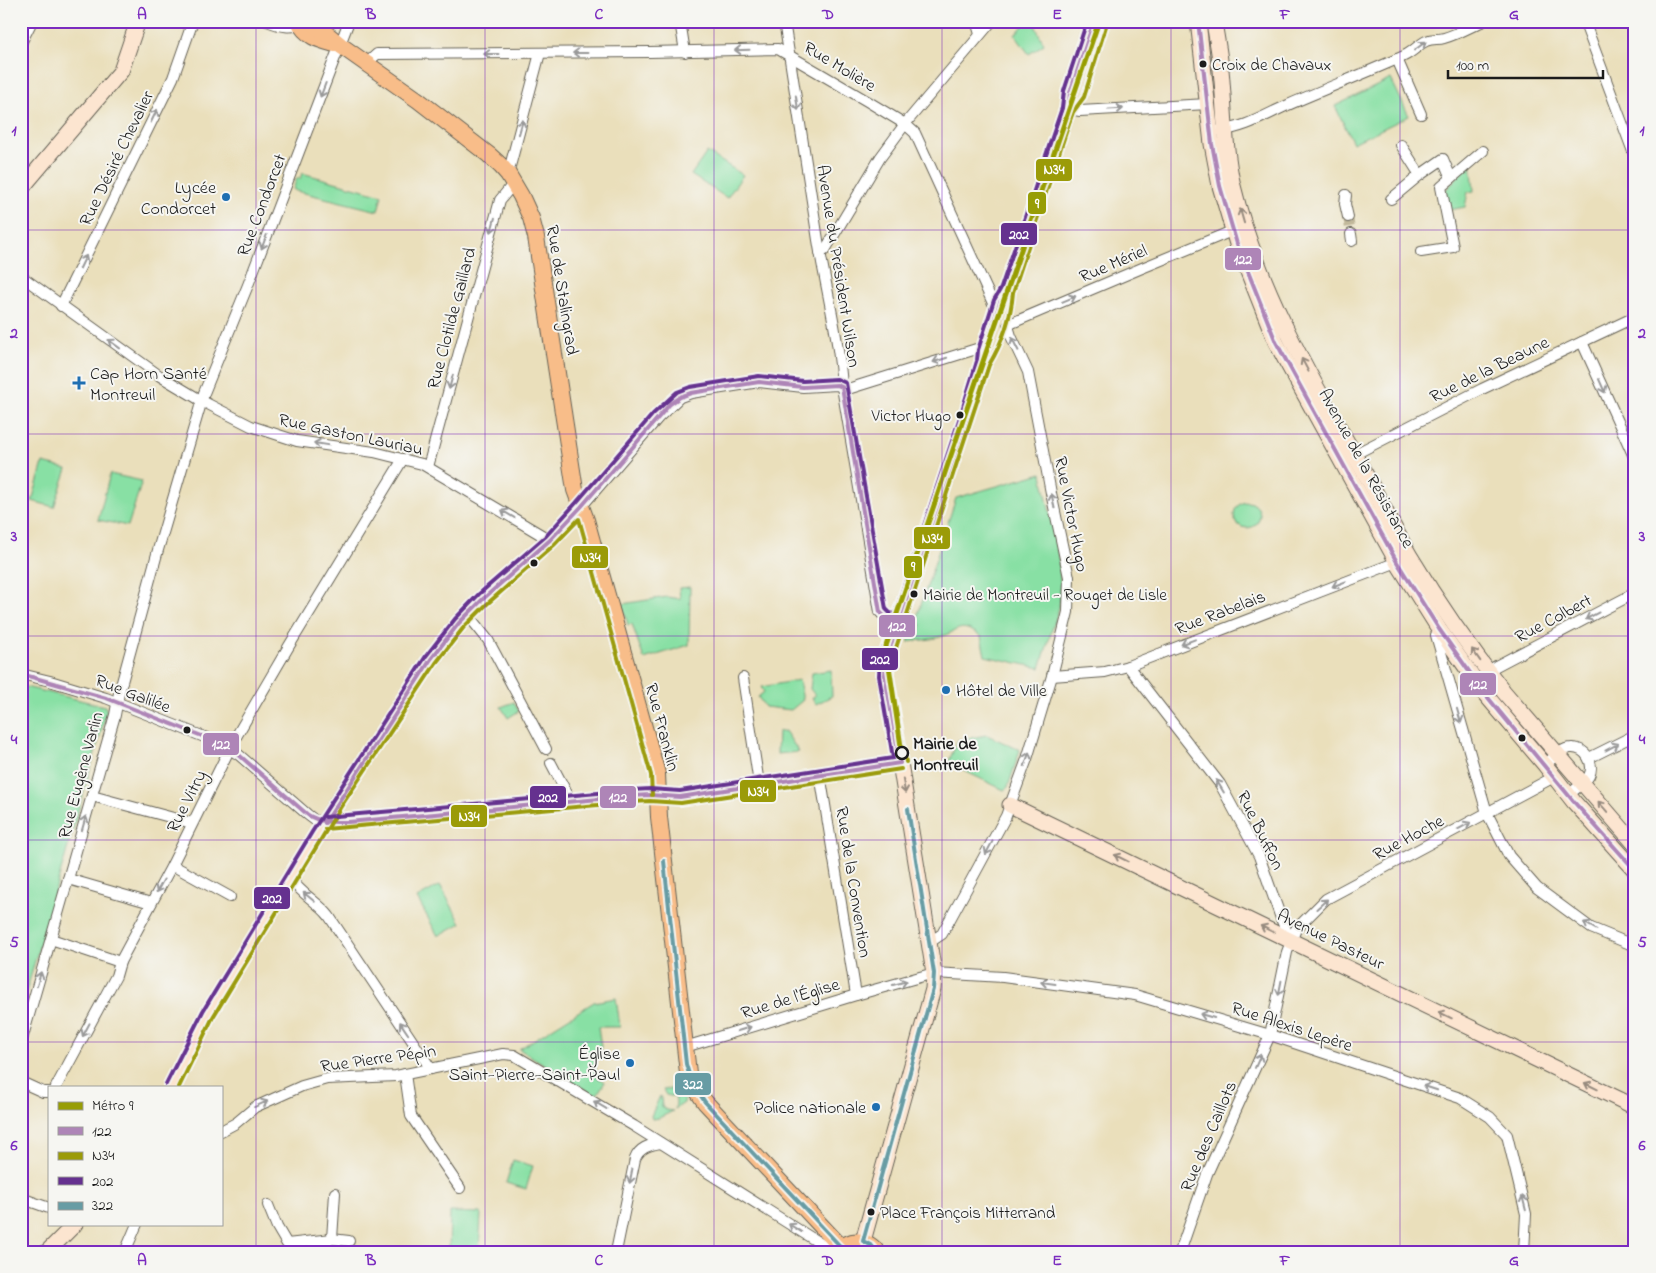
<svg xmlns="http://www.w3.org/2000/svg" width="1656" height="1273" viewBox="0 0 1656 1273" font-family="'Indie Flower',sans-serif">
<rect width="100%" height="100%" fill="#f6f6f2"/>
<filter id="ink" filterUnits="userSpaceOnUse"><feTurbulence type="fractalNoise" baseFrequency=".02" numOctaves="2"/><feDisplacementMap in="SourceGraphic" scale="10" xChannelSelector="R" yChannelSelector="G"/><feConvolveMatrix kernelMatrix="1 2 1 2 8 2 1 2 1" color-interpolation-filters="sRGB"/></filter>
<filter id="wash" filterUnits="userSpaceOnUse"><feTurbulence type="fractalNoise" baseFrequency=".0096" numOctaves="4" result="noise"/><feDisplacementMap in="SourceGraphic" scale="20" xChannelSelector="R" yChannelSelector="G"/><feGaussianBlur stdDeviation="1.12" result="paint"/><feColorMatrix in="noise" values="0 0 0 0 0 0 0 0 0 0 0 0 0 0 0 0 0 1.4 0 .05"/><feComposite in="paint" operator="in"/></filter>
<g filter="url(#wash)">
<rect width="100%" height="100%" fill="#eadfbb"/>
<g fill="#88e0a4" stroke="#527e60">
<polygon points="1027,21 1033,21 1044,44 1029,54 1015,35"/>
<polygon points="1391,79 1409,116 1353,143 1335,106"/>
<polygon points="707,152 743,175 727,198 691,175"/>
<polygon points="1471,162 1474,191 1468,192 1465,207 1449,210 1445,191"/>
<polygon points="302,173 382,195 378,211 296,191 293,189 297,178 300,179"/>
<polygon points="43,463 67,469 54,507 32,501"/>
<path d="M1042,473c7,44 23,90 17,135l-19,60 -55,-12 -4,-20c-22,-14 -20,-6 -41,1 -9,3 -22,3 -32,5l4,-10 6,2 3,-9 -6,-2 41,-125z"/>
<polygon points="110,474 142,481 128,526 98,520"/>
<circle cx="1247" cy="515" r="13"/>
<polygon points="690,587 689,645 644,659 632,624 628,625 622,604 667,597 680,599 679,588"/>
<polygon points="831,670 832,696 816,704 812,699 815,695 810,689 812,673"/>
<polygon points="799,680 803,700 791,710 765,707 758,697 764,692 761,687"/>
<polygon points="21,686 105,706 107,711 21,1010"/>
<polygon points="514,702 519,711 508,718 501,707"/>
<polygon points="785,731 799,752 777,754 778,732"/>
<polygon points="987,735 1020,750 1008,787 1004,790 948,763 958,740"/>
<polygon points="440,885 461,923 438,936 417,898"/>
<polygon points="616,998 620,1027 598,1027 602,1053 600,1053 595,1062 597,1077 605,1082 596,1096 519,1049 594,1002"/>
<path d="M674,1088c8,1 12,7 10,15l-9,6 1,-6 -1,-6 -9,-2 -3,-5z"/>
<polygon points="660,1096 661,1098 662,1107 666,1110 673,1111 659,1118 652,1119 651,1116"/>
<polygon points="513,1160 533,1166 526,1189 506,1183"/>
<polygon points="450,1212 481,1213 479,1252 449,1252"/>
</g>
</g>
<g filter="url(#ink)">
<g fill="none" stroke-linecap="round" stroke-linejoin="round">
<polyline stroke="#c1b89b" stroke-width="10" stroke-dasharray="10 5" stroke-linecap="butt" points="1348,217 1351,234"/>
<defs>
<g id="street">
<path d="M267,21c13,5 25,9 37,1"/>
<polyline points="680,21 685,52"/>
<path d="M784,21c12,73 22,146 34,219 8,49 21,98 24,147l38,225 7,7 12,3 84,-257 1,-13 16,-50 7,-11 61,-182 2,-16 24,-72"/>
<polyline points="976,21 980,34"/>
<polyline points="1584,21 1635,157"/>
<polyline points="21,43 32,21"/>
<polyline points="1397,59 1421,114"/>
<polyline points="367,63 377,54 650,52 778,49 867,101 905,124 915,133 997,312"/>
<polyline points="1068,109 1080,111 1208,104"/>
<path d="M1220,130c24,-1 47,-16 68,-25 39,-17 78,-32 116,-49 9,-4 14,-11 22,-15 7,-3 12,-1 18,-3 14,-4 26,-11 39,-17"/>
<polyline points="1401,145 1420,175"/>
<polyline points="508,174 540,53"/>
<polyline points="1346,195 1345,204 1348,217"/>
<polyline points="1391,199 1420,175 1443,159 1451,178"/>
<polyline points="1351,234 1352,241"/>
<polyline points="820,252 825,250 880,158 905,124 992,21"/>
<polyline points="1421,252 1453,247 1441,187 1483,151"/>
<polyline points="21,276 160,376 202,401 251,426 297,441 374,452 422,464 550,540"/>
<polyline points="61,306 173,78 193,21"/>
<polyline points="1008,326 1012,323 1142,268 1232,231"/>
<polyline points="1582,342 1635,459"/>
<polyline points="1359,452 1482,389 1635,317"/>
<polyline points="428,467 500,200 514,183"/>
<polyline points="581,507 658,418 680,397 691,393 759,382 803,387 837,385 846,389 851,388 986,346"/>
<polyline points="468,615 488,640 546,749"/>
<polyline points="1439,629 1436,635 1487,813 1509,856 1537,888 1591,928 1635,946"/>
<polyline points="1128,666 1220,784 1259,856 1282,921 1291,941"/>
<polyline points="1488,672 1496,666 1635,593"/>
<polyline points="21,674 50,681 106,698 222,744 239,755 308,815 316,821 325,823"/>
<polyline points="1052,676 1105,672 1128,666 1397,562"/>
<polyline points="743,678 759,784"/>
<polyline points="1589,758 1635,735"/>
<polyline points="551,763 571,801"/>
<path d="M1545,765c7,-6 17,-17 26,-17 15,-1 24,16 18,28 -4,7 -15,14 -21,19"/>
<polyline points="820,774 856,995"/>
<polyline points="658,795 680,797 900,763"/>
<polyline points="92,796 192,823"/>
<polyline points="172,865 230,897"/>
<polyline points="68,879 151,903"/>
<path d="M291,879c10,15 27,23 38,37l102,153"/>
<polyline points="51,939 120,962"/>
<polyline points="930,942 942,934 1006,816 1027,759 1052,676 1068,612 1069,577 1051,493 1028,372 1011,336 1008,326"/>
<polyline points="21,1043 115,715 119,693 158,550 204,393 248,285 349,21"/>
<polyline points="685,1047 856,995 934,973 1003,977 1135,995 1270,1035 1460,1098 1490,1117 1507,1135 1526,1214 1524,1252"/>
<polyline points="405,1074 411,1116 460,1188"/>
<polyline points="21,1082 43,1092 49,1092"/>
<polyline points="56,1087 116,976 120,962 172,865 233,742 289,646 403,459"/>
<polyline points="221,1131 236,1123 255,1107 302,1086 327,1079 396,1076 503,1054 514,1055 634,1126 821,1244 837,1252"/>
<polyline points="21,1198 49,1208"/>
<polyline points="268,1205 277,1227 287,1244 332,1239 349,1241"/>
<polyline points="332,1239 335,1193"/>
<polyline points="125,1252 137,1224"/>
<path d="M616,1252l19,-93c4,-11 14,-14 25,-16"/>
<polyline points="1180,1252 1207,1174 1270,1035 1287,952 1296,929 1326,899 1554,777"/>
</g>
<g id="secondary">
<polyline points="1198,21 1212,144 1220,186 1237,244 1276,342 1285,359 1397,562 1439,629 1485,694 1545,765 1574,802 1635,870"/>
<path d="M1214,21c2,16 6,33 7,49 4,38 3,78 12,116 25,102 78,193 130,284 16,28 30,57 47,86 28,47 60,93 94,136l131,152"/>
<polyline points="21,189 121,71 138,21"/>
<polyline points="1010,805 1635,1107"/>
<polyline points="325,823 348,822 571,801 658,795"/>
<polyline points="172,1087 208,1014 335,805 431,659 459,623 483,599 550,540 581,507"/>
<polyline points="863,1241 933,989 934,973 900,763"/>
<polyline points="47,1252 75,1224"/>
</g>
<g id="primary">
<path d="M299,21c7,16 21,19 36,23"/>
<polyline points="311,21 340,45 418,100 489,155 501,166 508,174 521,196 531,218 536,237 575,490 586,520 657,774 659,817 688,1073 691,1081 705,1102 841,1247"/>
<path d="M838,1252c11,-14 28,-14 39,0"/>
</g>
</defs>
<use href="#street" stroke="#646054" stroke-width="12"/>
<use href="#secondary" stroke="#646054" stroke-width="17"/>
<use href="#primary" stroke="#646054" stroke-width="18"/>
<use href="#street" stroke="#fff" stroke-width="10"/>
<use href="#secondary" stroke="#fce5d0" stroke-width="15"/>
<use href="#primary" stroke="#f8bd89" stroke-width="16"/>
<defs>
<g id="bus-1">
<polyline points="1198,21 1212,144 1220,186 1237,244 1276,342 1397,562 1439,629 1485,694 1574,802 1635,870"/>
<path d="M21,674l85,24 116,46 17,11 69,60c13,8 26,7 40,7l284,-26 18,-1 30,2 220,-34 -15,-88 1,-16 80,-240 17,-57 1,-10 16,-50 7,-11 61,-182 2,-16 24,-72"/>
<polyline points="325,823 431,659 459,623 483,599 550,540 581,507 670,404 680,397 691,393 759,382 803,387 837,385 842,387 880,612 887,619 899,622"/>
</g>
<g id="bus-2">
<path d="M906,762l-15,-87 1,-15 97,-295c13,-22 22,-47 24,-73l56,-169 4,-11 11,-15 23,-74"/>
<polyline points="325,829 632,802 650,801 681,803 901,769"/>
<polyline points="179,1087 213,1017 340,808 436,663 464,627 487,604 554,545 579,519 651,775 652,795"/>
</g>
<g id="bus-3">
<polyline points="325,817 632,790 650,789 680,791 893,758 879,676 880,658 960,417 977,361 978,350 994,300 1001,288 1062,108 1064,91 1087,21"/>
<polyline points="166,1084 203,1011 312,832 426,656 455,619 479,594 546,536 576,503 653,414 677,392 690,387 759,376 803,381 837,379 846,383 886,609 890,613 901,616"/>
</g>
<g id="bus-4">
<polyline points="664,861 686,1064 691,1081 705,1102 841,1247 838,1252"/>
<polyline points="877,1252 872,1246 863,1241 933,989 934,973 908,809"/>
</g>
</defs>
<use href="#bus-1" stroke="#f6f6f2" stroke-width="8"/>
<use href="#bus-2" stroke="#f6f6f2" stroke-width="8"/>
<use href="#bus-3" stroke="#f6f6f2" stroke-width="8"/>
<use href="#bus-4" stroke="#f6f6f2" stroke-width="8"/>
<use href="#bus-1" stroke="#ae85b7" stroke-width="4"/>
<use href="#bus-2" stroke="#9b9b08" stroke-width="4"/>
<use href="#bus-3" stroke="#65318f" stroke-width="4"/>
<use href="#bus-4" stroke="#679ca4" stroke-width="4"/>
<defs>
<polyline id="metro-1" points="902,753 886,646 1099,21"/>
</defs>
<use href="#metro-1" stroke="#f6f6f2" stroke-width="9"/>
<use href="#metro-1" stroke="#979d06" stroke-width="5"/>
</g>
<defs><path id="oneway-shaft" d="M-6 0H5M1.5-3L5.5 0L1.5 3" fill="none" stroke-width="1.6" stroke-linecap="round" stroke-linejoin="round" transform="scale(1.25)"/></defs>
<g stroke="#999">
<use href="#oneway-shaft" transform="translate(1420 46) rotate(-37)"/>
<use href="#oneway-shaft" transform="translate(742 50) rotate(178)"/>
<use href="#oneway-shaft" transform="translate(580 53) rotate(180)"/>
<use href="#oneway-shaft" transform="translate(491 54) rotate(180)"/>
<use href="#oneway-shaft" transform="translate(323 90) rotate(111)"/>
<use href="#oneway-shaft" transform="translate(797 103) rotate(81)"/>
<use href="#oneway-shaft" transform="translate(1116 109) rotate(-3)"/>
<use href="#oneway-shaft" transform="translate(154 116) rotate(-64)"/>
<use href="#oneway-shaft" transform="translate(521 127) rotate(-74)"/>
<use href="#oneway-shaft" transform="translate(493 225) rotate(105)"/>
<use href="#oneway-shaft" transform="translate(264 242) rotate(111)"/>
<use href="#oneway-shaft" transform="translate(83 262) rotate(-64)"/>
<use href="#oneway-shaft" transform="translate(1069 299) rotate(-23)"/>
<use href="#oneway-shaft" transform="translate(114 344) rotate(-144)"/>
<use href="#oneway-shaft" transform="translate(1015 344) rotate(-117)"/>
<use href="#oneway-shaft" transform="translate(940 360) rotate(162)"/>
<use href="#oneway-shaft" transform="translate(451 382) rotate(105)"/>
<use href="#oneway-shaft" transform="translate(1602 386) rotate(66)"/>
<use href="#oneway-shaft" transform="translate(321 444) rotate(-171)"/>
<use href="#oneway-shaft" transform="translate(1053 501) rotate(-102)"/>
<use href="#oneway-shaft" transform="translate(508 514) rotate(-149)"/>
<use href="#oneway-shaft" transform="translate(1339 584) rotate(159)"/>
<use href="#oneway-shaft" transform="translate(1592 616) rotate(152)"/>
<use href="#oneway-shaft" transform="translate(1188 642) rotate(159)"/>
<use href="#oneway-shaft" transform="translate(1459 716) rotate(74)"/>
<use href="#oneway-shaft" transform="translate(1612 747) rotate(-28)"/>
<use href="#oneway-shaft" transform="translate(1027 759) rotate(-72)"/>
<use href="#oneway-shaft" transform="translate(1220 786) rotate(-121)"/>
<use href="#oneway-shaft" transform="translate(84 823) rotate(-74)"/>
<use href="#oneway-shaft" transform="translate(1464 826) rotate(-28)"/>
<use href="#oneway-shaft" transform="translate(989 848) rotate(118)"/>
<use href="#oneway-shaft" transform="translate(160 886) rotate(119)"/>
<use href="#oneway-shaft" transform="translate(309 897) rotate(-141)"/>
<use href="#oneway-shaft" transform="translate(1322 904) rotate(-42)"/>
<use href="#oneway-shaft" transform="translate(1590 926) rotate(-150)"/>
<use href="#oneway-shaft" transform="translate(39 979) rotate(-74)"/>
<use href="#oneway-shaft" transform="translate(900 983) rotate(-15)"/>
<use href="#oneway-shaft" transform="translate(1048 983) rotate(-172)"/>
<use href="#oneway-shaft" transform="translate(1280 988) rotate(101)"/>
<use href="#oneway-shaft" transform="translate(1207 1016) rotate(-164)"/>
<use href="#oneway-shaft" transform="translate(404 1028) rotate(-124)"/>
<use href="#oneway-shaft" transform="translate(744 1029) rotate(-17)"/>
<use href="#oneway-shaft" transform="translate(86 1030) rotate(118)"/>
<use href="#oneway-shaft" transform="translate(1258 1061) rotate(-66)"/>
<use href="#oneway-shaft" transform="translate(1430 1088) rotate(-162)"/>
<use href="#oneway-shaft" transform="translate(261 1104) rotate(-24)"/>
<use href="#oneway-shaft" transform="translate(600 1105) rotate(-149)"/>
<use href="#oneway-shaft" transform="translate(631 1176) rotate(101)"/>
<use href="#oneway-shaft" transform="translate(1524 1203) rotate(-104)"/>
<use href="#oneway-shaft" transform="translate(795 1228) rotate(-148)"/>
</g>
<g stroke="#978b7f">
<use href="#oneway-shaft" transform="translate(1242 216) rotate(-106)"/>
<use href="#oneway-shaft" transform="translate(1305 365) rotate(-118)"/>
<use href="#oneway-shaft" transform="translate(1476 655) rotate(-125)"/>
<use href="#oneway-shaft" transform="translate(904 786) rotate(81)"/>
<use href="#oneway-shaft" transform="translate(1603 807) rotate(-131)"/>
<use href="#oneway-shaft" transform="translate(1121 858) rotate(-154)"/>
<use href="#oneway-shaft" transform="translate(1267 929) rotate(-154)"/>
<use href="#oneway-shaft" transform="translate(1445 1015) rotate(-154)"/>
<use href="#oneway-shaft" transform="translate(1591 1086) rotate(-154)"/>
</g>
</g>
<path fill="none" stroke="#7b2cbf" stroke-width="1" stroke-opacity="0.55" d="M256,21v1231M485,21v1231M714,21v1231M942,21v1231M1171,21v1231M1400,21v1231M21,230h1614M21,434h1614M21,636h1614M21,840h1614M21,1042h1614"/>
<g fill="#1c1c1c" stroke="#f6f6f2" stroke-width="2">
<circle cx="1203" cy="64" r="4.5"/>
<circle cx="960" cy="415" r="4.5"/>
<circle cx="534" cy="563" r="4.5"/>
<circle cx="914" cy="594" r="4.5"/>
<circle cx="187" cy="730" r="4.5"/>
<circle cx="1522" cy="738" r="4.5"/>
<circle cx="871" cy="1212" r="4.5"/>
</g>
<g fill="#1f6fb2" stroke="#f6f6f2" stroke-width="2">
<circle cx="226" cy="197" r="5"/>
<path d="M76.5 375.5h5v5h5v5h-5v5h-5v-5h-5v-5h5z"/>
<circle cx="946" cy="690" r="5"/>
<circle cx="630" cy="1063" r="5"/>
<circle cx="876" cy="1107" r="5"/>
</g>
<circle fill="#f6f6f2" stroke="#1c1c1c" stroke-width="2.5" cx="902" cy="753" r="6"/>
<g text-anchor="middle" stroke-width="4" stroke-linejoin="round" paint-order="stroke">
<g font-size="17" fill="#1c1c1c" stroke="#f6f6f2" text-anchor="start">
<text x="1212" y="70">Croix de Chavaux</text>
<text x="951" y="421" text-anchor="end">Victor Hugo</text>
<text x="923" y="600">Mairie de Montreuil - Rouget de Lisle</text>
<text x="880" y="1218">Place François Mitterrand</text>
</g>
<g font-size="18" fill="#1c1c1c" stroke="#f6f6f2">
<text transform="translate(840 66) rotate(31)" y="6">Rue Molière</text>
<text transform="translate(116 158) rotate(-64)" y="6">Rue Désiré Chevalier</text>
<text transform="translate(261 205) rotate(-69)" y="6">Rue Condorcet</text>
<text transform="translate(1113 263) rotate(-23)" y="6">Rue Mériel</text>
<text transform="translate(839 266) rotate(81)" y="6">Avenue du Président Wilson</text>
<text transform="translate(563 290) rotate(81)" y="6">Rue de Stalingrad</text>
<text transform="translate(451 318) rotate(-75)" y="6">Rue Clotilde Gaillard</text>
<text transform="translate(1489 369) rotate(-26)" y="6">Rue de la Beaune</text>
<text transform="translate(351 434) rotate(12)" y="6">Rue Gaston Lauriau</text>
<text transform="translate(1367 468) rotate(61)" y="6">Avenue de la Résistance</text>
<text transform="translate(1072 514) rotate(79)" y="6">Rue Victor Hugo</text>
<text transform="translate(1220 612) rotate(-21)" y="6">Rue Rabelais</text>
<text transform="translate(1553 618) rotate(-28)" y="6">Rue Colbert</text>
<text transform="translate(133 693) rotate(21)" y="6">Rue Galilée</text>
<text transform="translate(663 727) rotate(75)" y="6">Rue Franklin</text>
<text transform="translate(80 775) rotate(-75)" y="6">Rue Eugène Varlin</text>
<text transform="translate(186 801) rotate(-63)" y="6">Rue Vitry</text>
<text transform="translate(1261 830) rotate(64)" y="6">Rue Buffon</text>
<text transform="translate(1408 837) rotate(-28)" y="6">Rue Hoche</text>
<text transform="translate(854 882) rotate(81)" y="6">Rue de la Convention</text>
<text transform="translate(1331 939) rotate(26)" y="6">Avenue Pasteur</text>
<text transform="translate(790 998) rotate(-17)" y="6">Rue de l'Église</text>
<text transform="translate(1292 1026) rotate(18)" y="6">Rue Alexis Lepère</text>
<text transform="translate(378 1058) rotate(-8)" y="6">Rue Pierre Pépin</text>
<text transform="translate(1208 1136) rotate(-67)" y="6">Rue des Caillots</text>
</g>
<g font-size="18" fill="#1c1c1c" stroke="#f6f6f2" text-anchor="end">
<text x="216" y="193">Lycée<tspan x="216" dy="21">Condorcet</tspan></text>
<text x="90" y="379" text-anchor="start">Cap Horn Santé<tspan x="90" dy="21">Montreuil</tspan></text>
<text x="956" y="696" text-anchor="start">Hôtel de Ville</text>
<text x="620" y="1059">Église<tspan x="620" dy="21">Saint-Pierre-Saint-Paul</tspan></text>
<text x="866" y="1113">Police nationale</text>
</g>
<g font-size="18" font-weight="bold" fill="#1c1c1c" stroke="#f6f6f2" text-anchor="start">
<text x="913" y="749">Mairie de<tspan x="913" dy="21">Montreuil</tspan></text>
</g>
</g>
<g stroke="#f6f6f2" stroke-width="2">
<rect x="1035" y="158" width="38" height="24" rx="5" fill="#9b9b08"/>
<rect x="1027" y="191" width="20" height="24" rx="5" fill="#979d06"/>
<rect x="1000" y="222" width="38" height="24" rx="5" fill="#65318f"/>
<rect x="1224" y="247" width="38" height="24" rx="5" fill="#ae85b7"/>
<rect x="913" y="526" width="38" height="24" rx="5" fill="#9b9b08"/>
<rect x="571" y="545" width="38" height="24" rx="5" fill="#9b9b08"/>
<rect x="903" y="555" width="20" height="24" rx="5" fill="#979d06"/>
<rect x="878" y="614" width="38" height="24" rx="5" fill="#ae85b7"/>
<rect x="861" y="647" width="38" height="24" rx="5" fill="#65318f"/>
<rect x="1459" y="672" width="38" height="24" rx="5" fill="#ae85b7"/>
<rect x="202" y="732" width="38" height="24" rx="5" fill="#ae85b7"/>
<rect x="739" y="779" width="38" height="24" rx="5" fill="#9b9b08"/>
<rect x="599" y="785" width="38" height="24" rx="5" fill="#ae85b7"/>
<rect x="529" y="785" width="38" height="24" rx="5" fill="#65318f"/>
<rect x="450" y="804" width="38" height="24" rx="5" fill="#9b9b08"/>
<rect x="253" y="886" width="38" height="24" rx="5" fill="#65318f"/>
<rect x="674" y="1072" width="38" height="24" rx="5" fill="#679ca4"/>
</g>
<g font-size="14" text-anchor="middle" font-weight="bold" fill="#fff">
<text x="1054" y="174">N34</text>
<text x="1037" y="208">9</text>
<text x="1019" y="239">202</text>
<text x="1243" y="264">122</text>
<text x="932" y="543">N34</text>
<text x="590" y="562">N34</text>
<text x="913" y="571">9</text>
<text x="897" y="631">122</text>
<text x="880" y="664">202</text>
<text x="1478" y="689">122</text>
<text x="221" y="749">122</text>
<text x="758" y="796">N34</text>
<text x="618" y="802">122</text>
<text x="548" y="802">202</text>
<text x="469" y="821">N34</text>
<text x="272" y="903">202</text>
<text x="693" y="1089">322</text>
</g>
<rect width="1656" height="1273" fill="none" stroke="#f6f6f2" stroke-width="55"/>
<rect x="48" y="1086" width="175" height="140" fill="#f6f6f2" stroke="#9f9f9c"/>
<rect x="58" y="1102" width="25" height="8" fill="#979d06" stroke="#9f9f9c"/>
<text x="92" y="1110" font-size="15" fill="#1c1c1c">Métro 9</text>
<rect x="58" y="1127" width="25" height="8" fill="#ae85b7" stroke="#9f9f9c"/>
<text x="92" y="1136" font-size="15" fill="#1c1c1c">122</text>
<rect x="58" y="1152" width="25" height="8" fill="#9b9b08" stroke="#9f9f9c"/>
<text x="92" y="1160" font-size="15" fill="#1c1c1c">N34</text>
<rect x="58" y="1177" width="25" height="8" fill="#65318f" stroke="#9f9f9c"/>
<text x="92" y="1186" font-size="15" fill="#1c1c1c">202</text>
<rect x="58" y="1202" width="25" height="8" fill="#679ca4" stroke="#9f9f9c"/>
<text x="92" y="1210" font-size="15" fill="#1c1c1c">322</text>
<path d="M1448 70v8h155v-8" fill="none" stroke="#1c1c1c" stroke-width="2.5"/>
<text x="1456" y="70" font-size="15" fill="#1c1c1c" stroke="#f6f6f2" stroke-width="4" paint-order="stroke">100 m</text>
<rect x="28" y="28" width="1600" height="1218" fill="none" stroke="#7b2cbf" stroke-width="2"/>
<g font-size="16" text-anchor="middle" font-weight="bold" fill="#7b2cbf">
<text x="142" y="19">A</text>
<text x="371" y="19">B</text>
<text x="599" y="19">C</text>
<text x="828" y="19">D</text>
<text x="1057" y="19">E</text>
<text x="1285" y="19">F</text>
<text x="1514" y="19">G</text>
<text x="14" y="135">1</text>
<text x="1642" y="135">1</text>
<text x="14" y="338">2</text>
<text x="1642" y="338">2</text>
<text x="14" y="541">3</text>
<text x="1642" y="541">3</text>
<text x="14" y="744">4</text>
<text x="1642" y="744">4</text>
<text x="14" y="947">5</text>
<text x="1642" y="947">5</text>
<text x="14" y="1150">6</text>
<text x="1642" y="1150">6</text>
<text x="142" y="1265">A</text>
<text x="371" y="1265">B</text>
<text x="599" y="1265">C</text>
<text x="828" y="1265">D</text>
<text x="1057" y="1265">E</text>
<text x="1285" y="1265">F</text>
<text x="1514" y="1265">G</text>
</g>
</svg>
